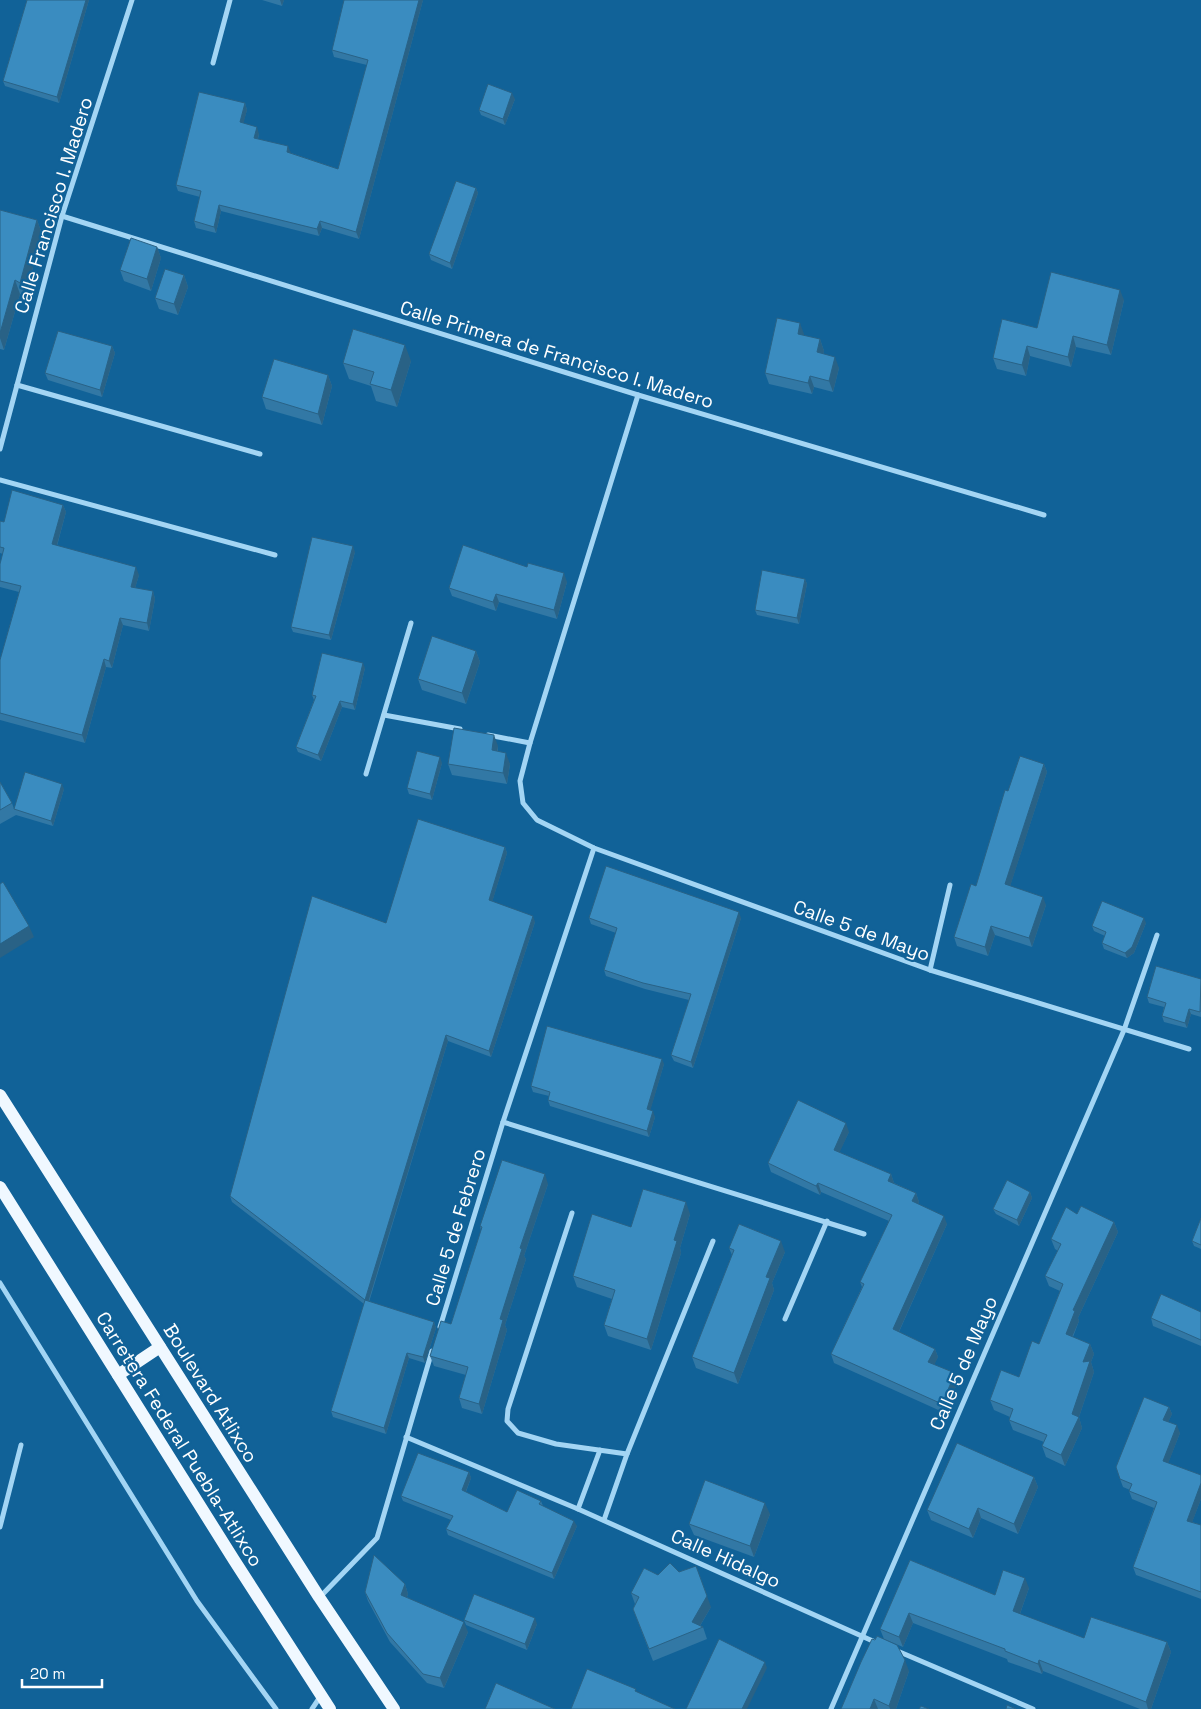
<svg xmlns="http://www.w3.org/2000/svg" width="1201" height="1709" viewBox="0 0 1201 1709" font-family="'Space Grotesk',sans-serif">
<rect width="100%" height="100%" fill="#116298"/>
<g fill="none" stroke-linecap="round" stroke-linejoin="round">
<g stroke="#a3d5f4" stroke-width="5">
<polyline points="213,63 230,0"/>
<polyline points="62,216 638,395 1044,515"/>
<polyline points="17,385 260,454"/>
<polyline points="638,395 530,743 520,781 523,803 537,820 594,848 930,970 1189,1049"/>
<polyline points="0,449 62,216 132,0"/>
<polyline points="0,480 275,555"/>
<polyline points="384,715 460,729"/>
<polyline points="488,735 530,743"/>
<polyline points="366,774 411,623"/>
<polyline points="930,970 950,885"/>
<polyline points="503,1122 864,1234"/>
<polyline points="572,1213 508,1409 507,1421 518,1433 556,1444 627,1454 713,1241"/>
<polyline points="0,1283 197,1601 276,1709"/>
<polyline points="785,1319 827,1221"/>
<polyline points="440,1327 503,1122 594,848"/>
<polyline points="406,1437 578,1509 875,1642"/>
<polyline points="578,1509 600,1450"/>
<polyline points="604,1520 627,1454"/>
<polyline points="0,1527 21,1445"/>
<polyline points="320,1597 377,1538 432,1351"/>
<polyline points="895,1650 1033,1709"/>
<polyline points="312,1709 320,1697"/>
<polyline points="831,1709 1124,1030 1157,935"/>
</g>
<g stroke="#f0f8ff" stroke-width="12">
<polyline points="0,1095 319,1597 394,1709"/>
<polyline points="0,1187 234,1560 330,1709"/>
<polyline points="118,1375 160,1347"/>
</g>
</g>
<g fill="#3278a5">
<polygon points="27,0 89,0 59,103 5,86 3,81"/>
<polygon points="262,0 284,0 282,6"/>
<polygon points="423,0 359,239 322,228 319,236 221,211 216,233 196,228 194,221 200,197 178,191 176,185 245,103 247,110 243,123 259,134 258,139 291,153 338,169 367,65 334,57 332,50"/>
<polygon points="515,99 505,125 481,115 479,110"/>
<polygon points="476,188 478,193 452,269 431,260 429,254"/>
<polygon points="0,210 37,220 42,234 25,297 20,294 4,350 0,349"/>
<polygon points="157,247 161,258 151,291 124,281 120,270"/>
<polygon points="184,275 188,287 178,315 159,309 155,298"/>
<polygon points="1124,300 1111,355 1076,347 1071,367 1030,356 1026,376 997,369 993,358 1037,328"/>
<polygon points="804,334 804,336 820,339 824,351 823,354 839,368 833,392 814,387 812,394 769,384 765,373"/>
<polygon points="112,346 115,353 102,397 48,380 45,373"/>
<polygon points="411,361 397,407 376,401 371,386 349,379 343,363"/>
<polygon points="328,375 332,386 322,425 266,409 262,397"/>
<polygon points="63,505 66,512 57,546 139,575 135,588 153,591 155,599 149,631 123,625 112,668 106,667 85,743 0,720 0,660 19,592 0,587 0,564 3,554 0,553 0,521 4,522"/>
<polygon points="355,552 331,640 293,632 291,627"/>
<polygon points="527,567 567,582 557,619 499,602 496,611 452,596 449,588"/>
<polygon points="805,579 807,584 799,624 757,615 755,610"/>
<polygon points="476,651 480,662 466,704 422,690 418,679"/>
<polygon points="365,668 355,710 342,707 321,761 298,752 296,747 314,700 312,695"/>
<polygon points="498,746 498,751 510,764 507,784 452,775 448,764"/>
<polygon points="442,763 432,800 409,794 407,788"/>
<polygon points="1044,764 1047,772 1010,886 1046,905 1032,947 995,935 988,956 957,946 954,937 976,886 1008,791"/>
<polygon points="0,782 12,803 14,809 64,789 53,826 16,815 0,824"/>
<polygon points="505,847 507,853 492,902 535,922 491,1057 448,1041 369,1302 434,1322 436,1328 425,1363 409,1358 386,1434 333,1417 331,1411 364,1304 232,1202 230,1196 386,923"/>
<polygon points="589,918 741,918 693,1068 674,1061 671,1055 689,1000 645,989 606,976 604,970 616,933 591,924"/>
<polygon points="1146,923 1134,953 1127,958 1104,949 1102,943 1105,936 1094,931 1092,926"/>
<polygon points="1201,979 1201,1017 1191,1014 1187,1028 1164,1022 1162,1016 1164,1007 1149,1003 1147,997"/>
<polygon points="664,1064 650,1110 655,1117 649,1137 550,1106 548,1100 549,1096 533,1092 531,1086"/>
<polygon points="849,1132 839,1152 891,1174 894,1183 916,1193 919,1202 918,1204 947,1224 899,1332 935,1349 938,1357 934,1364 958,1381 945,1413 834,1363 831,1354 862,1287 860,1282 889,1221 821,1192 820,1195 771,1172 768,1163"/>
<polygon points="548,1184 524,1256 526,1259 505,1325 507,1330 482,1414 462,1408 459,1398 466,1375 434,1366 430,1356 451,1324 481,1231 480,1226"/>
<polygon points="1030,1192 1032,1198 1019,1226 996,1214 993,1209"/>
<polygon points="690,1214 680,1248 681,1253 651,1350 608,1336 604,1325 612,1299 577,1287 573,1276 631,1227"/>
<polygon points="1077,1214 1114,1222 1118,1232 1078,1318 1079,1321 1073,1337 1090,1344 1094,1354 1091,1362 1094,1372 1079,1417 1082,1428 1065,1466 1046,1457 1042,1446 1044,1442 1013,1430 1009,1420 1010,1417 994,1410 990,1400 1019,1377 1039,1344 1060,1291 1049,1286 1045,1276 1058,1251 1055,1249 1051,1239"/>
<polygon points="1201,1218 1201,1249 1194,1246 1192,1241"/>
<polygon points="729,1248 785,1252 772,1283 774,1290 738,1384 696,1368 692,1357 732,1255"/>
<polygon points="1201,1312 1201,1346 1153,1326 1151,1318"/>
<polygon points="1169,1407 1172,1414 1168,1422 1180,1433 1168,1463 1201,1475 1201,1499 1192,1522 1201,1525 1201,1599 1136,1575 1133,1567 1154,1508 1132,1499 1129,1491 1130,1490 1123,1487 1120,1479"/>
<polygon points="469,1472 471,1478 466,1492 507,1512 541,1501 543,1506 577,1526 554,1579 448,1535 446,1529 451,1520 403,1501 401,1496"/>
<polygon points="1034,1477 1038,1487 1018,1534 981,1518 973,1538 931,1520 927,1510"/>
<polygon points="770,1514 754,1557 694,1535 689,1524"/>
<polygon points="910,1560 995,1595 1029,1588 1020,1614 1084,1638 1167,1642 1171,1652 1151,1709 1140,1709 1043,1671 1042,1674 1008,1662 1007,1659 913,1623 903,1647 884,1639 880,1629"/>
<polygon points="405,1584 408,1594 407,1597 468,1632 444,1688 427,1683 390,1642 368,1601 365,1592"/>
<polygon points="631,1593 711,1607 700,1626 703,1627 707,1639 653,1661 633,1609 635,1604"/>
<polygon points="464,1620 537,1624 527,1650 466,1625"/>
<polygon points="909,1671 896,1709 841,1709"/>
</g>
<g fill="#296286">
<polygon points="86,0 89,0 59,103 57,97"/>
<polygon points="280,0 284,0 282,6"/>
<polygon points="419,0 423,0 359,239 356,232"/>
<polygon points="512,93 515,99 505,125 503,119"/>
<polygon points="245,103 247,110 242,129 240,122"/>
<polygon points="257,127 259,134 256,144 254,138"/>
<polygon points="288,146 291,153 289,158 287,152"/>
<polygon points="476,188 478,193 452,269 450,263"/>
<polygon points="219,205 221,211 216,233 214,227"/>
<polygon points="37,220 42,234 25,297 20,283"/>
<polygon points="320,221 322,228 319,236 317,229"/>
<polygon points="157,247 161,258 151,291 147,279"/>
<polygon points="184,275 188,287 178,315 174,304"/>
<polygon points="15,280 20,294 4,350 0,338 0,333"/>
<polygon points="1120,290 1124,300 1111,355 1107,345"/>
<polygon points="800,323 804,334 802,346 798,334"/>
<polygon points="1073,336 1076,347 1071,367 1068,357"/>
<polygon points="820,339 824,351 821,364 817,352"/>
<polygon points="405,345 411,361 397,407 391,390"/>
<polygon points="112,346 115,353 102,397 100,390"/>
<polygon points="1027,346 1030,356 1026,376 1022,365"/>
<polygon points="835,357 839,368 833,392 829,381"/>
<polygon points="328,375 332,386 322,425 318,414"/>
<polygon points="810,376 814,387 812,394 808,383"/>
<polygon points="63,505 66,512 55,552 52,544"/>
<polygon points="353,546 355,552 331,640 329,635"/>
<polygon points="136,567 139,575 133,595 131,587"/>
<polygon points="564,573 567,582 557,619 554,610"/>
<polygon points="805,579 807,584 799,624 797,618"/>
<polygon points="153,591 155,599 149,631 147,623"/>
<polygon points="496,594 499,602 496,611 493,602"/>
<polygon points="120,618 123,625 112,668 109,661"/>
<polygon points="476,651 480,662 466,704 462,693"/>
<polygon points="104,659 106,667 85,743 82,735"/>
<polygon points="363,663 365,668 355,710 353,704"/>
<polygon points="340,701 342,707 321,761 318,755"/>
<polygon points="494,735 498,746 496,761 492,750"/>
<polygon points="506,753 510,764 507,784 503,773"/>
<polygon points="440,757 442,763 432,800 430,794"/>
<polygon points="1044,764 1047,772 1008,893 1005,884"/>
<polygon points="62,784 64,789 53,826 51,821"/>
<polygon points="505,847 507,853 491,906 489,900"/>
<polygon points="1043,897 1046,905 1032,947 1029,938"/>
<polygon points="739,912 741,918 693,1068 691,1062"/>
<polygon points="533,916 535,922 491,1057 489,1051"/>
<polygon points="1144,918 1146,923 1134,953 1127,958 1125,953"/>
<polygon points="29,926 34,937 0,958 0,944"/>
<polygon points="991,926 995,935 988,956 985,947"/>
<polygon points="1189,1009 1191,1014 1187,1028 1185,1023"/>
<polygon points="446,1035 448,1041 367,1306 365,1300"/>
<polygon points="662,1059 664,1064 649,1115 647,1109"/>
<polygon points="653,1111 655,1117 649,1137 647,1131"/>
<polygon points="846,1123 849,1132 837,1158 834,1150"/>
<polygon points="545,1174 548,1184 524,1256 526,1259 505,1325 507,1330 482,1414 479,1404 500,1319 520,1248"/>
<polygon points="891,1174 894,1183 891,1189 888,1181"/>
<polygon points="818,1183 821,1192 820,1195 816,1186"/>
<polygon points="1030,1192 1032,1198 1019,1226 1017,1220"/>
<polygon points="916,1193 919,1202 915,1210 912,1201"/>
<polygon points="686,1202 690,1214 680,1248 681,1253 651,1350 647,1339 674,1240"/>
<polygon points="944,1216 947,1224 896,1338 893,1329"/>
<polygon points="1114,1222 1118,1232 1078,1318 1079,1321 1069,1344 1066,1334 1073,1310"/>
<polygon points="781,1241 785,1252 772,1283 774,1290 738,1384 734,1373 766,1277"/>
<polygon points="434,1322 436,1328 425,1363 423,1357"/>
<polygon points="1090,1344 1094,1354 1091,1362 1094,1372 1079,1417 1082,1428 1065,1466 1061,1455 1072,1414 1083,1362"/>
<polygon points="935,1349 938,1357 932,1370 928,1362"/>
<polygon points="407,1353 409,1358 386,1434 384,1428"/>
<polygon points="955,1373 958,1381 945,1413 942,1404"/>
<polygon points="1169,1407 1172,1414 1166,1427 1163,1420"/>
<polygon points="1177,1425 1180,1433 1166,1469 1163,1461"/>
<polygon points="469,1472 471,1478 464,1496 462,1490"/>
<polygon points="1034,1477 1038,1487 1018,1534 1014,1524"/>
<polygon points="1201,1483 1201,1499 1190,1528 1187,1521"/>
<polygon points="765,1503 770,1514 754,1557 750,1546"/>
<polygon points="978,1508 981,1518 973,1538 969,1529"/>
<polygon points="574,1521 577,1526 554,1579 552,1573"/>
<polygon points="1025,1578 1029,1588 1017,1622 1013,1611"/>
<polygon points="405,1584 408,1594 404,1604 401,1595"/>
<polygon points="707,1596 711,1607 698,1629 692,1622"/>
<polygon points="909,1613 913,1623 903,1647 899,1637"/>
<polygon points="535,1618 537,1624 527,1650 525,1644"/>
<polygon points="464,1622 468,1632 444,1688 440,1678"/>
<polygon points="1167,1642 1171,1652 1151,1709 1148,1709 1146,1702"/>
<polygon points="905,1660 909,1671 896,1709 890,1709 889,1706"/>
<polygon points="1039,1660 1043,1671 1042,1674 1038,1664"/>
<polygon points="765,1662 767,1668 747,1709 742,1709"/>
<polygon points="874,1699 878,1709 870,1709"/>
</g>
<g fill="#3a8cc0" stroke="#296286">
<polygon points="27,0 86,0 57,97 3,81"/>
<polygon points="344,0 419,0 356,232 320,221 317,229 219,205 214,227 194,221 201,191 176,185 199,92 245,103 240,122 257,127 254,138 288,146 287,152 338,169 368,60 332,50"/>
<polygon points="488,84 512,93 503,119 479,110"/>
<polygon points="456,181 476,188 450,263 429,254"/>
<polygon points="0,210 37,220 20,283 15,280 0,333"/>
<polygon points="131,238 157,247 147,279 120,270"/>
<polygon points="165,269 184,275 174,304 155,298"/>
<polygon points="1051,272 1120,290 1107,345 1073,336 1068,357 1027,346 1022,365 993,358 1002,319 1037,328"/>
<polygon points="777,318 800,323 798,334 820,339 817,352 835,357 829,381 810,376 808,383 765,373"/>
<polygon points="353,329 405,345 391,390 370,384 374,372 343,363"/>
<polygon points="58,331 112,346 100,390 45,373"/>
<polygon points="274,359 328,375 318,414 262,397"/>
<polygon points="12,490 63,505 52,544 136,567 131,587 153,591 147,623 120,618 109,661 104,659 82,735 0,713 0,660 21,586 0,581 0,564 4,548 0,547 0,521 4,522"/>
<polygon points="312,537 353,546 329,635 291,627"/>
<polygon points="463,545 527,567 528,563 564,573 554,610 496,594 493,602 449,588"/>
<polygon points="762,570 805,579 797,618 755,610"/>
<polygon points="432,636 476,651 462,693 418,679"/>
<polygon points="322,653 363,663 353,704 340,701 318,755 296,747 316,696 312,695"/>
<polygon points="454,728 494,735 492,750 506,753 503,773 448,764"/>
<polygon points="417,751 440,757 430,794 407,788"/>
<polygon points="1020,756 1044,764 1005,884 1043,897 1029,938 991,926 985,947 954,937 971,884 976,886 1005,790 1008,791"/>
<polygon points="25,772 62,784 51,821 14,809"/>
<polygon points="0,782 12,803 0,810"/>
<polygon points="418,819 505,847 489,900 533,916 489,1051 446,1035 365,1300 230,1196 312,896 386,923"/>
<polygon points="606,866 739,912 691,1062 671,1055 691,994 643,983 604,970 617,928 589,918"/>
<polygon points="3,882 29,926 0,944 0,884"/>
<polygon points="1102,901 1144,918 1132,947 1125,953 1102,943 1106,932 1092,926"/>
<polygon points="1156,966 1201,979 1200,1012 1189,1009 1185,1023 1162,1016 1166,1003 1147,997"/>
<polygon points="547,1026 662,1059 647,1109 653,1111 647,1131 548,1100 550,1092 531,1086"/>
<polygon points="798,1100 846,1123 834,1150 891,1174 888,1181 916,1193 912,1201 944,1216 893,1329 935,1349 928,1362 955,1373 942,1404 831,1354 864,1284 860,1282 892,1215 818,1183 816,1186 768,1163"/>
<polygon points="502,1160 545,1174 520,1248 522,1249 500,1319 503,1320 479,1404 459,1398 468,1367 430,1356 441,1321 451,1324 482,1227 480,1226"/>
<polygon points="1007,1180 1030,1192 1017,1220 993,1209"/>
<polygon points="643,1189 686,1202 674,1240 677,1241 647,1339 604,1325 615,1290 573,1276 592,1214 631,1227"/>
<polygon points="1081,1206 1114,1222 1073,1310 1075,1311 1066,1334 1090,1344 1083,1362 1090,1361 1072,1414 1079,1417 1061,1455 1042,1446 1047,1435 1009,1420 1013,1409 990,1400 1001,1370 1019,1377 1032,1341 1039,1344 1063,1284 1045,1276 1061,1244 1051,1239 1066,1207 1077,1214"/>
<polygon points="1201,1218 1201,1245 1192,1241"/>
<polygon points="739,1224 781,1241 766,1277 770,1278 734,1373 692,1357 734,1250 729,1248"/>
<polygon points="1161,1294 1201,1312 1201,1340 1151,1318"/>
<polygon points="365,1300 434,1322 423,1357 407,1353 384,1428 331,1411"/>
<polygon points="1144,1397 1169,1407 1163,1420 1177,1425 1163,1461 1201,1475 1201,1483 1187,1521 1201,1525 1201,1592 1133,1567 1157,1502 1129,1491 1132,1484 1120,1479 1116,1467"/>
<polygon points="957,1443 1034,1477 1014,1524 978,1508 969,1529 927,1510"/>
<polygon points="418,1453 469,1472 462,1490 507,1512 517,1490 541,1501 539,1504 574,1521 552,1573 446,1529 453,1516 401,1496"/>
<polygon points="705,1480 765,1503 750,1546 689,1524"/>
<polygon points="374,1555 405,1584 401,1595 464,1622 440,1678 423,1674 387,1633 365,1592"/>
<polygon points="910,1560 995,1595 1003,1570 1025,1578 1013,1611 1084,1638 1091,1617 1167,1642 1146,1702 1039,1660 1038,1664 1005,1651 1005,1649 909,1613 899,1637 880,1629"/>
<polygon points="670,1563 679,1572 696,1566 707,1596 692,1622 703,1627 649,1649 633,1609 639,1597 631,1593 644,1568 658,1575"/>
<polygon points="474,1594 535,1618 525,1644 464,1620"/>
<polygon points="877,1636 897,1645 905,1660 889,1706 874,1699 870,1709 841,1709 861,1662 872,1639 875,1640"/>
<polygon points="719,1639 765,1662 742,1709 686,1709"/>
<polygon points="587,1669 636,1689 635,1691 675,1709 571,1709"/>
<polygon points="496,1683 555,1709 485,1709"/>
<polygon points="1007,1705 1016,1709 1006,1709"/>
<polygon points="921,1706 929,1709 919,1709"/>
</g>
<g text-anchor="middle" stroke-width="4.5" stroke-linejoin="round" paint-order="stroke">
<g font-size="19" fill="#fff" stroke="#116298">
<text transform="translate(53 205) rotate(-73)" y="7">Calle Francisco I. Madero</text>
<text transform="translate(557 354) rotate(17)" y="7">Calle Primera de Francisco I. Madero</text>
<text transform="translate(862 930) rotate(20)" y="7">Calle 5 de Mayo</text>
<text transform="translate(455 1227) rotate(-73)" y="7">Calle 5 de Febrero</text>
<text transform="translate(963 1363) rotate(-67)" y="7">Calle 5 de Mayo</text>
<text transform="translate(211 1393) rotate(58)" y="7">Boulevard Atlixco</text>
<text transform="translate(180 1439) rotate(58)" y="7">Carretera Federal Puebla-Atlixco</text>
<text transform="translate(726 1558) rotate(24)" y="7">Calle Hidalgo</text>
</g>
</g>
<path d="M22 1679v8h80v-8" fill="none" stroke="#ffffff" stroke-width="2.5"/>
<text x="30" y="1679" font-size="15" fill="#ffffff" stroke="#116298" stroke-width="4" paint-order="stroke">20 m</text>
</svg>
